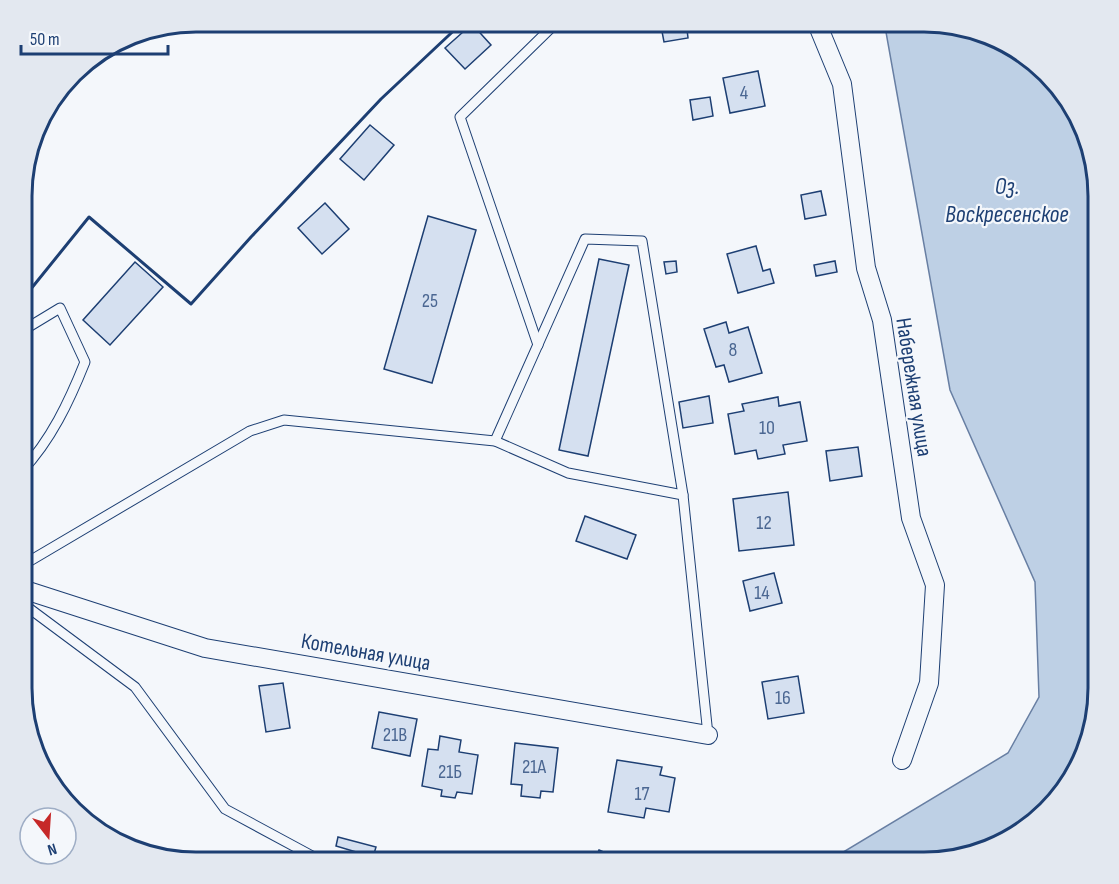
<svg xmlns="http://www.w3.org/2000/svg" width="1119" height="884" viewBox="0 0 1119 884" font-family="'Sofia Sans Condensed',sans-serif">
<rect width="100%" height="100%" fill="#f4f7fb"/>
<polygon fill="#bed0e5" stroke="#687fa3" stroke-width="1.5" points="884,21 934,21 990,34 1039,65 1080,119 1098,195 1098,700 1085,755 1054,804 990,850 923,863 825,863 1008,753 1039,697 1035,582 950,390"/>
<g fill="#d5e0f0" stroke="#1d3f73" stroke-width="1.5">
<polygon points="660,21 686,21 688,38 664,42"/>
<polygon points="472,24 491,45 465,69 445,48"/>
<polygon points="758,71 765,106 730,113 723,78"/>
<polygon points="710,97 713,116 693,120 690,100"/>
<polygon points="370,125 394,145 364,180 340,159"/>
<polygon points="821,191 826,215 805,219 801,195"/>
<polygon points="325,203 349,229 322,254 298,228"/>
<polygon points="428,216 476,230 432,383 384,369"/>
<polygon points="756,246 763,271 770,269 774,283 738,293 727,254"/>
<polygon points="599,259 629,265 588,456 559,450"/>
<polygon points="676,261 677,272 666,274 664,262"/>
<polygon points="835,261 837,272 816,276 814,265"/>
<polygon points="135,262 163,287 110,345 83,320"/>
<polygon points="726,322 729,333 748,327 762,373 729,382 724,365 716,367 704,329"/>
<polygon points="709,396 713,423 683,428 679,402"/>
<polygon points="778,397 779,406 800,402 807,441 783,445 785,454 758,459 756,450 735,454 728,414 744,411 742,404"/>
<polygon points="858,447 862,476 830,481 826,451"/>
<polygon points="788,492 794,545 739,551 733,499"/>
<polygon points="585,516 636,535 627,559 576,541"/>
<polygon points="774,573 782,603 750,611 743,581"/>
<polygon points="798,676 804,713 768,719 762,682"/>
<polygon points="283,683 290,728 266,732 259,686"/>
<polygon points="379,712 417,719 410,756 372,748"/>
<polygon points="440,736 461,740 459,752 478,755 472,794 457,792 455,798 441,796 442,790 422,786 428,749 438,750"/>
<polygon points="515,743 558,748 553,792 541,791 540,798 521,796 522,785 511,784"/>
<polygon points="617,760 662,767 660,775 675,778 669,812 646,808 644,818 608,812"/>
<polygon points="338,837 376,847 373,857 336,846"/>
<polygon points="599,850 629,863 586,863 590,854 596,857"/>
</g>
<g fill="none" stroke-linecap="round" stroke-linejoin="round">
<defs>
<g id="lane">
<polyline points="538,345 460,117 557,22"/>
<polyline points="495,441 585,239 642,241 683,495"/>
<path d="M22,471c29,-31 47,-69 63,-109l-25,-54 -38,23"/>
<polyline points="22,563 28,562 250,431 284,420 495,441 568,473 683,495 708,735"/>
<polyline points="22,603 135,687 225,809 314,857 320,863"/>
</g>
<g id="street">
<polyline points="816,21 842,84 866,268 882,320 911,518 935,585 929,683 902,760"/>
<polyline points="22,589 205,648 708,735"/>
</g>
</defs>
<use href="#lane" stroke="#1d3f73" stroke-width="11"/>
<use href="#street" stroke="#1d3f73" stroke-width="20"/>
<use href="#lane" stroke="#f4f7fb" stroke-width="9"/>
<use href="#street" stroke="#f4f7fb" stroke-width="18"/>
<polyline stroke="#1d3f73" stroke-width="3" points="22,300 89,217 191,304 251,237 381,99 464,21"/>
</g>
<g text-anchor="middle" stroke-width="4.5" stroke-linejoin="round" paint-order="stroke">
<g font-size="20" fill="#4b6792">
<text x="744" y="99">4</text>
<text x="430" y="307">25</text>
<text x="733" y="356">8</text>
<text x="767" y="434">10</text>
<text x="764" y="529">12</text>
<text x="762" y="599">14</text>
<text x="783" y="704">16</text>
<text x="395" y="741">21В</text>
<text x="534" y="773">21А</text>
<text x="450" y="778">21Б</text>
<text x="642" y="800">17</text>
</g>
<g font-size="22" fill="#1d3f73" stroke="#f4f7fb">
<text transform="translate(915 387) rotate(81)" y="8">Набережная улица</text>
<text transform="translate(366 651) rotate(10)" y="8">Котельная улица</text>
</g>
<g font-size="24" font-style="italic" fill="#1d3f73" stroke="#f4f7fb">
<text x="1007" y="194">Оз.<tspan x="1007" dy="28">Воскресенское</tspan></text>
</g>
</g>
<path d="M0 0H1119V884H0ZM196 32H924A164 164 0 0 1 1088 196V688A164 164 0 0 1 924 852H196A164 164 0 0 1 32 688V196A164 164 0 0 1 196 32Z" fill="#e3e8f0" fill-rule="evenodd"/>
<path fill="none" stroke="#1d3f73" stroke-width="3" d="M196 32H924A164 164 0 0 1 1088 196V688A164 164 0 0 1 924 852H196A164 164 0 0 1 32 688V196A164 164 0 0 1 196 32Z"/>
<g transform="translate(48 836) rotate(163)"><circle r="28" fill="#f4f7fb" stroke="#9eadc5" stroke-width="1.5"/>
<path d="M0-4.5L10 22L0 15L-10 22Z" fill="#c62828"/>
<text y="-9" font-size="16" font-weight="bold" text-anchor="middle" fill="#1d3f73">N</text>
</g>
<path d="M21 45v9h147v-9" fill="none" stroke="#1d3f73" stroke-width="3"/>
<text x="30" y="45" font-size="18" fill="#1d3f73" stroke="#f4f7fb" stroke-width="4.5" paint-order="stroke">50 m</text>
</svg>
